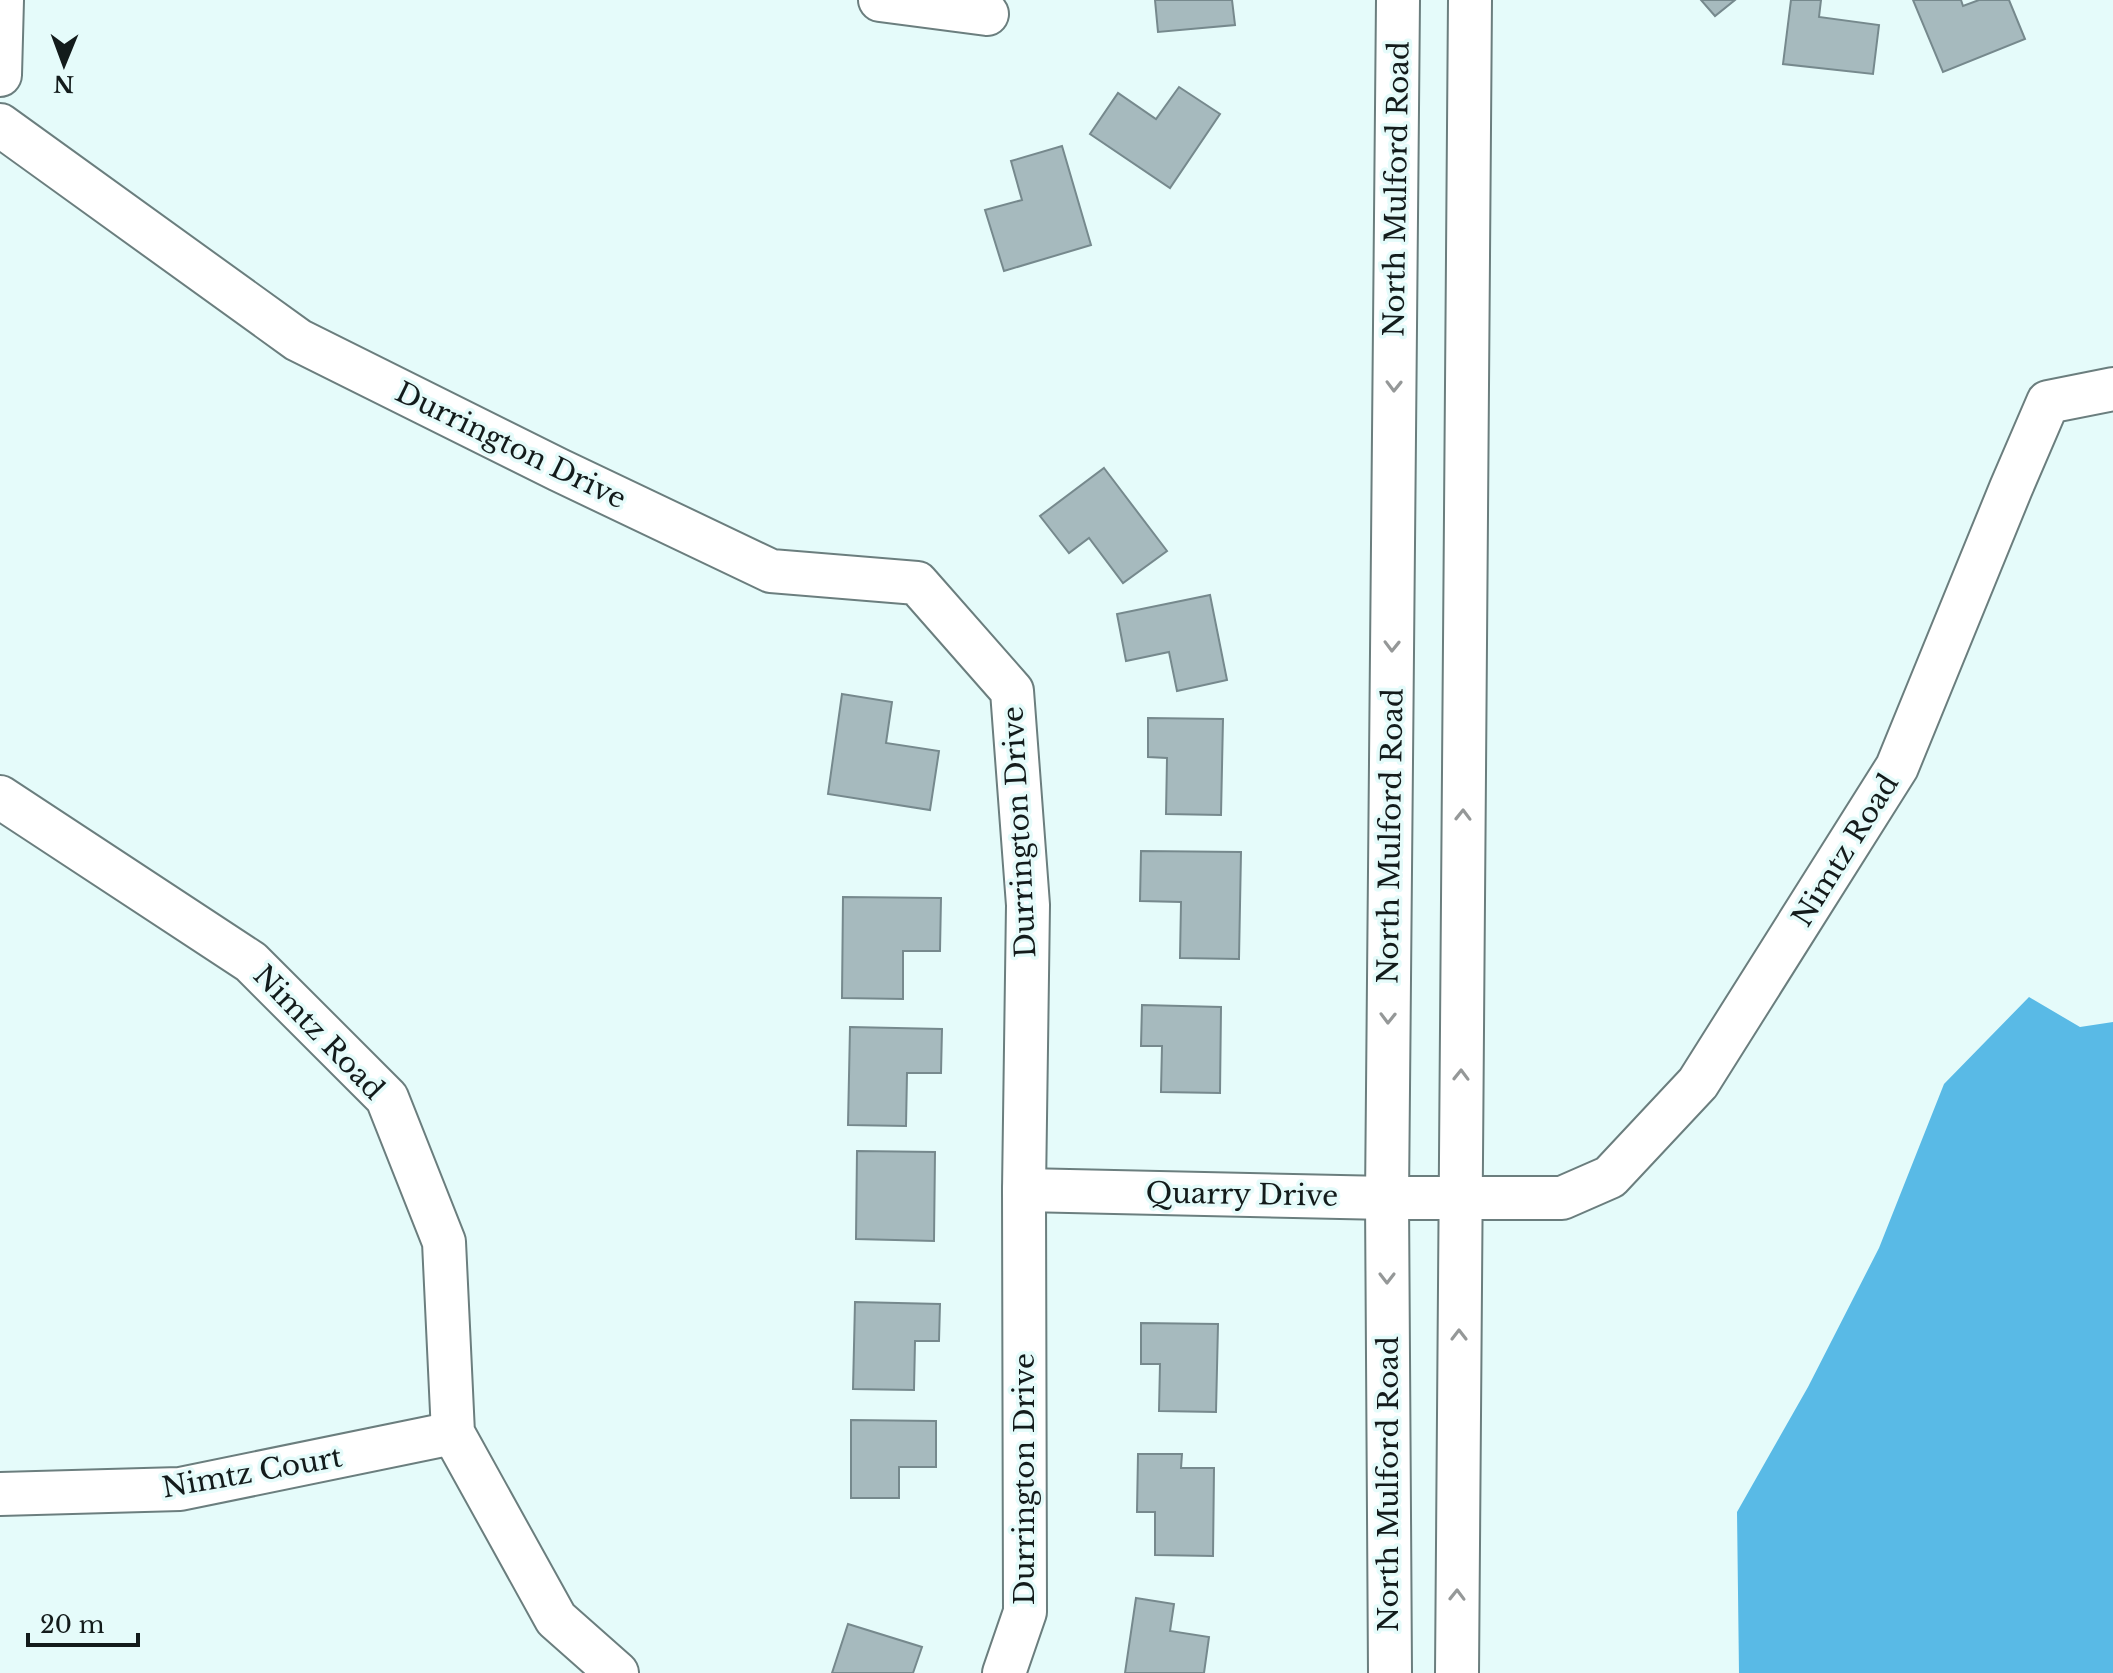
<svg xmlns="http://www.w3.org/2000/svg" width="2113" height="1673" viewBox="0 0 2113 1673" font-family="'Libre Baskerville',serif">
<rect width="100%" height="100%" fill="#e5fbfa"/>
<polygon fill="#59bae6" points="2029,997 2080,1027 2113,1022 2113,1673 1739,1673 1737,1512 1808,1387 1879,1248 1944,1084"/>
<g fill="#a6babe" stroke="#76898d" stroke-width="2">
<polygon points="1155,0 1232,0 1235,25 1158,32"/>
<polygon points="1701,0 1735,0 1715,16"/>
<polygon points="1791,0 1821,0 1819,17 1879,25 1873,74 1783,64"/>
<polygon points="1913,0 1961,0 1963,6 1979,0 2009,0 2025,39 1943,72"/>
<polygon points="1179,87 1220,114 1170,188 1090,134 1118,93 1156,119"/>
<polygon points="1062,146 1091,245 1004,271 985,210 1022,200 1011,161"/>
<polygon points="1104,468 1167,551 1123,583 1089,538 1069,553 1040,516"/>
<polygon points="1210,595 1227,680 1177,691 1169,652 1126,661 1117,614"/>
<polygon points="842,694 892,702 886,743 939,751 930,810 828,794"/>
<polygon points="1148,718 1223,719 1221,815 1166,814 1167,758 1148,757"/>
<polygon points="1141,851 1241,852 1239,959 1180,958 1181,902 1140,901"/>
<polygon points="843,897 941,898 940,951 903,951 903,999 842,998"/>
<polygon points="1142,1005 1221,1007 1220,1093 1161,1092 1162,1046 1141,1046"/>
<polygon points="850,1027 942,1029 941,1073 907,1073 906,1126 848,1125"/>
<polygon points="857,1151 935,1152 934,1241 856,1239"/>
<polygon points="855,1302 940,1304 939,1341 915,1341 914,1390 853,1389"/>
<polygon points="1141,1323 1218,1324 1216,1412 1159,1411 1160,1364 1141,1364"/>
<polygon points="851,1420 936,1421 936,1467 899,1467 899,1498 851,1498"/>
<polygon points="1138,1454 1182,1454 1181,1468 1214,1468 1213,1556 1155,1555 1155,1512 1137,1512"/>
<polygon points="1136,1598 1174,1604 1170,1631 1209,1637 1204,1673 1125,1673"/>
<polygon points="848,1624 922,1647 913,1673 832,1673"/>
</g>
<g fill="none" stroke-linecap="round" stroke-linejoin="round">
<defs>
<g id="minor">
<polyline points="880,0 987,14"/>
<polyline points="0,75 2,0"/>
<polyline points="0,125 298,340 559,470 771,571 917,583 1012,691 1028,905 1024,1190 1025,1612 1004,1673"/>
<polyline points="0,797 251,962 387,1098 444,1242 453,1433 556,1619 617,1673"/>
<polyline points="1024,1190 1387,1198 1562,1198 1610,1177 1698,1083 1897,767 2011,488 2048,402 2113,389"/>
<polyline points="0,1494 180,1489 453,1433"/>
<polyline points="1390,1673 1387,1198 1398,0"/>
<polyline points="1457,1673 1470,0"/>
</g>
</defs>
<use href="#minor" stroke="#6b7e7e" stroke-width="46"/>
<use href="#minor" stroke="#fff" stroke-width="42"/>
</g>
<defs><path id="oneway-chevron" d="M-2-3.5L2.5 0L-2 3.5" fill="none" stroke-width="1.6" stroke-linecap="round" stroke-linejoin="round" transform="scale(2)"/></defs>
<g stroke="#959898">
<use href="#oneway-chevron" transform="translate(1394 386) rotate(91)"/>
<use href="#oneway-chevron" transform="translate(1392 646) rotate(91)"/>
<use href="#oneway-chevron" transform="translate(1463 815) rotate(-89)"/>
<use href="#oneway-chevron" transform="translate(1388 1018) rotate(91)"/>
<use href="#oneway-chevron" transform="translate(1461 1075) rotate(-89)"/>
<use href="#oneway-chevron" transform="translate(1387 1278) rotate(90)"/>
<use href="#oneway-chevron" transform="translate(1459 1335) rotate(-90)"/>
<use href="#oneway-chevron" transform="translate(1457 1595) rotate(-89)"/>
</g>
<g text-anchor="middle" stroke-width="7" stroke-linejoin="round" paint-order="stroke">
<g font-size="28" fill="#131b1b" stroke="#e5fbfa">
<text transform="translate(1396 189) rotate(-89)" y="10">North Mulford Road</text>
<text transform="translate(511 445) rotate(26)" y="10">Durrington Drive</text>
<text transform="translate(1019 832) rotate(-93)" y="10">Durrington Drive</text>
<text transform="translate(1390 836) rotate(-89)" y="10">North Mulford Road</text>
<text transform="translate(1845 850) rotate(-58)" y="10">Nimtz Road</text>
<text transform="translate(319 1032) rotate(46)" y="10">Nimtz Road</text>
<text transform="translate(1242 1194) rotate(1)" y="10">Quarry Drive</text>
<text transform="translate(252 1472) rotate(-10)" y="10">Nimtz Court</text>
<text transform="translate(1024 1479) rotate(-90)" y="10">Durrington Drive</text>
<text transform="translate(1388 1484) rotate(-90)" y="10">North Mulford Road</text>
</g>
</g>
<g transform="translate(64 64) rotate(181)" stroke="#e5fbfa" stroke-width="6" paint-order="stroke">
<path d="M0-6L14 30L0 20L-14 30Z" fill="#131b1b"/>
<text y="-12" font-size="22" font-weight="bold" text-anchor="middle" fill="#131b1b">N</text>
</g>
<path d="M28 1633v12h110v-12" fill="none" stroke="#131b1b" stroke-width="4"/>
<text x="40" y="1633" font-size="24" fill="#131b1b" stroke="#e5fbfa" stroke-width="6" paint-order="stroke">20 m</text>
</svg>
